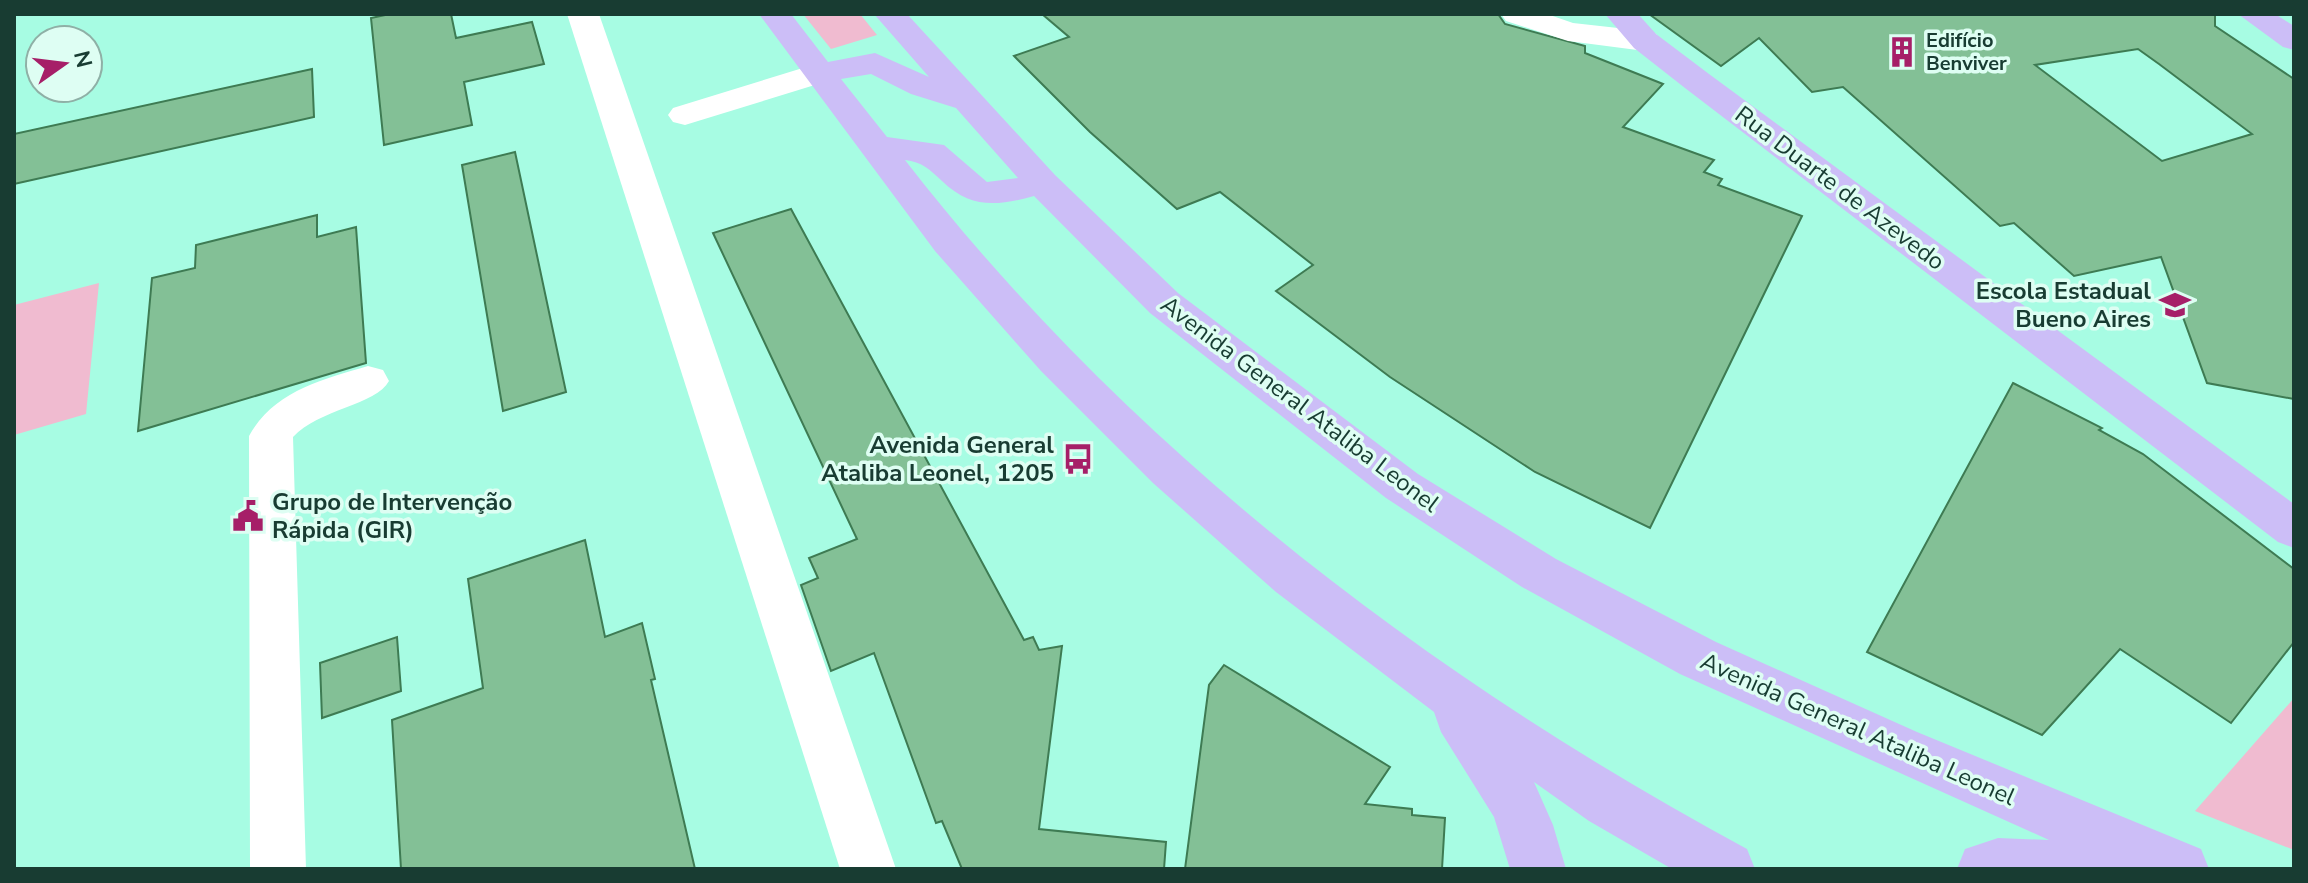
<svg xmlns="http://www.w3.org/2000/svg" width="2308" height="883" viewBox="0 0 2308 883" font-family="'Nunito Sans',sans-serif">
<rect width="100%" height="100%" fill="#a7fce3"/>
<g fill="#f0bbd0">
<polygon points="803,14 860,14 877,35 831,49"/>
<polygon points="99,283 86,414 14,435 14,305"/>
<polygon points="2294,698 2294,850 2195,811"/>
</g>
<g fill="#83c096" stroke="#3e7b53" stroke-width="2" fill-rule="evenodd">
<polygon points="390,14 451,14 456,38 532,22 544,64 464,82 472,125 384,145 371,18"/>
<polygon points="1042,14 1498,14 1505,24 1585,46 1585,53 1663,84 1623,127 1714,160 1704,172 1722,179 1718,185 1802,216 1650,528 1535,472 1390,377 1276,291 1313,265 1220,192 1177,209 1090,132 1014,56 1069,37"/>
<path d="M1649,14h566v12l79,53v320l-87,-16 -46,-126 -87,19 -60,-53 -14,3 -157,-139 -31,5 -53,-54 -38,28zM2138,49l21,15 93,70 -90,27 -127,-96z"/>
<polygon points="312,69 314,117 14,184 14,134"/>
<polygon points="515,152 566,392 503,411 462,165"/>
<polygon points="791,209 1024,640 1033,637 1039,650 1062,646 1039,829 1166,842 1164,869 962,869 942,821 936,823 874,653 831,671 801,585 818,578 809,558 857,539 713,233"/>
<polygon points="317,215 317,237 356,227 366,363 138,431 152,278 195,268 196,245"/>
<polygon points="2013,383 2102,428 2099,430 2143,454 2294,569 2294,642 2231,723 2120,649 2042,735 1867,652"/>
<polygon points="585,540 605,637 642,623 655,679 651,680 695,869 401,869 392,720 483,688 468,579"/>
<polygon points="397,637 401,691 322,718 320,663"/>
<polygon points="1224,665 1390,767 1365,804 1412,809 1412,815 1445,818 1442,869 1185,869 1209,685"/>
</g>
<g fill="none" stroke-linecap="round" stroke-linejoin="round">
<g fill="#fff" fill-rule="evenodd">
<polygon points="567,14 599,14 896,869 840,869"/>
<polygon points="1501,14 1547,14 1573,23 1645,31 1656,34 1661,41 1656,48 1645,51 1568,41 1506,21"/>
<polygon points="819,63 831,66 835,73 831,80 685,125 673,122 668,115 673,108"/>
<path d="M368,366l15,4 6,11c-13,24 -70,28 -96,56l13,432h-56l-1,-433c25,-45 72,-56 119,-70z"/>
</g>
<g fill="#ccbef7" fill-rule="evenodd">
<path d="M759,14h32l37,48 47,-9 54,24 -55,-63h33l148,161 123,118 240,181 138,85 160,83 201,90 284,117 8,20h-252l8,-20 33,-11 51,2 -369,-166 -158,-87 -136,-89 -236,-185 -116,-117c-37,10 -63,13 -92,-15 -13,-12 -20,-19 -37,-21 223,288 523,517 842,689l8,20h-83l-83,-48 -55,-39 19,43 13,44h-56l-16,-52 -53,-85 -7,-20 -158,-120 -123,-109 -112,-112 -106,-120zM871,74l40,20 45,14 62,70 -31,4 -43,-37 -57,-8 -46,-58z"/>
<polygon points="1605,14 1638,14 1656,34 1709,74 2294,504 2294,548 2278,542 1685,88 1634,48"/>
<polygon points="2238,14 2275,14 2294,26 2294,50 2283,47"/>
</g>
</g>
<defs>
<symbol id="building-bare" viewBox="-9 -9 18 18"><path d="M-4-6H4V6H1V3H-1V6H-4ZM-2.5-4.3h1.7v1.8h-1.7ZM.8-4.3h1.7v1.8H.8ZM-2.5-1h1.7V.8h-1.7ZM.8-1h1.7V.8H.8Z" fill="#a61f68" stroke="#defef3" stroke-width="2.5" paint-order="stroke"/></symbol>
<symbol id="school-bare" viewBox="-9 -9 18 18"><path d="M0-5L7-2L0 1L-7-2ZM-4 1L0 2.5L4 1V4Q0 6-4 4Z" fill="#a61f68" stroke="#defef3" stroke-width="2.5" paint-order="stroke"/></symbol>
<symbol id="bus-bare" viewBox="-9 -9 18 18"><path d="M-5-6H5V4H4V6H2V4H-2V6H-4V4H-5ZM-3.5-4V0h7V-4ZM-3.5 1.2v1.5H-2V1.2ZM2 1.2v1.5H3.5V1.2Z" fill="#a61f68" stroke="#defef3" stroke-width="2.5" paint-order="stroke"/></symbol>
<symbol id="civic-bare" viewBox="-9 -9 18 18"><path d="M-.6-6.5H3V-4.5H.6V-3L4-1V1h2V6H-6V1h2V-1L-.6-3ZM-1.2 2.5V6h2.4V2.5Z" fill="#a61f68" stroke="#defef3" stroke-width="2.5" paint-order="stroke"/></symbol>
</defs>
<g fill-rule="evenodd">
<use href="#building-bare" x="1880" y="30" width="44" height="44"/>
<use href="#school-bare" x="2153" y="283" width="44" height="44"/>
<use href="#bus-bare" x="1056" y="437" width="44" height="44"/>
<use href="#civic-bare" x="226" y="494" width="44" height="44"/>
</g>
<g text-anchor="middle" stroke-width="7" stroke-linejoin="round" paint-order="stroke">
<g font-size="20" font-weight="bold" fill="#183c32" stroke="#defef3" text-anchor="start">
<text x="1926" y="47">Edifício<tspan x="1926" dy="23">Benviver</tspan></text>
</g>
<g font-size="24" fill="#183c32" stroke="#defef3">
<text transform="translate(1840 188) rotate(37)" y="8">Rua Duarte de Azevedo</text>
<text transform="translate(1300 404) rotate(37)" y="8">Avenida General Ataliba Leonel</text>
<text transform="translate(1858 729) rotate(24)" y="8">Avenida General Ataliba Leonel</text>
</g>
<g font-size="24" font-weight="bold" fill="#183c32" stroke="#defef3" text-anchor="end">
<text x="2151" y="299">Escola Estadual<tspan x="2151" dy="28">Bueno Aires</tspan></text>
<text x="1054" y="453">Avenida General<tspan x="1054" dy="28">Ataliba Leonel, 1205</tspan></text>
<text x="272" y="510" text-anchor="start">Grupo de Intervenção<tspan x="272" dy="28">Rápida (GIR)</tspan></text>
</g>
</g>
<rect width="2308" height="883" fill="none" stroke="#183c32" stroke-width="32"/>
<g transform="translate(64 64) rotate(76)"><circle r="38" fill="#defef3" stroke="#8fb0a6" stroke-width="2"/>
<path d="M0-6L14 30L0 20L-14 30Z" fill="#a61f68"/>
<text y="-12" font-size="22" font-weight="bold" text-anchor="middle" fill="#183c32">N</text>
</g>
</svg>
